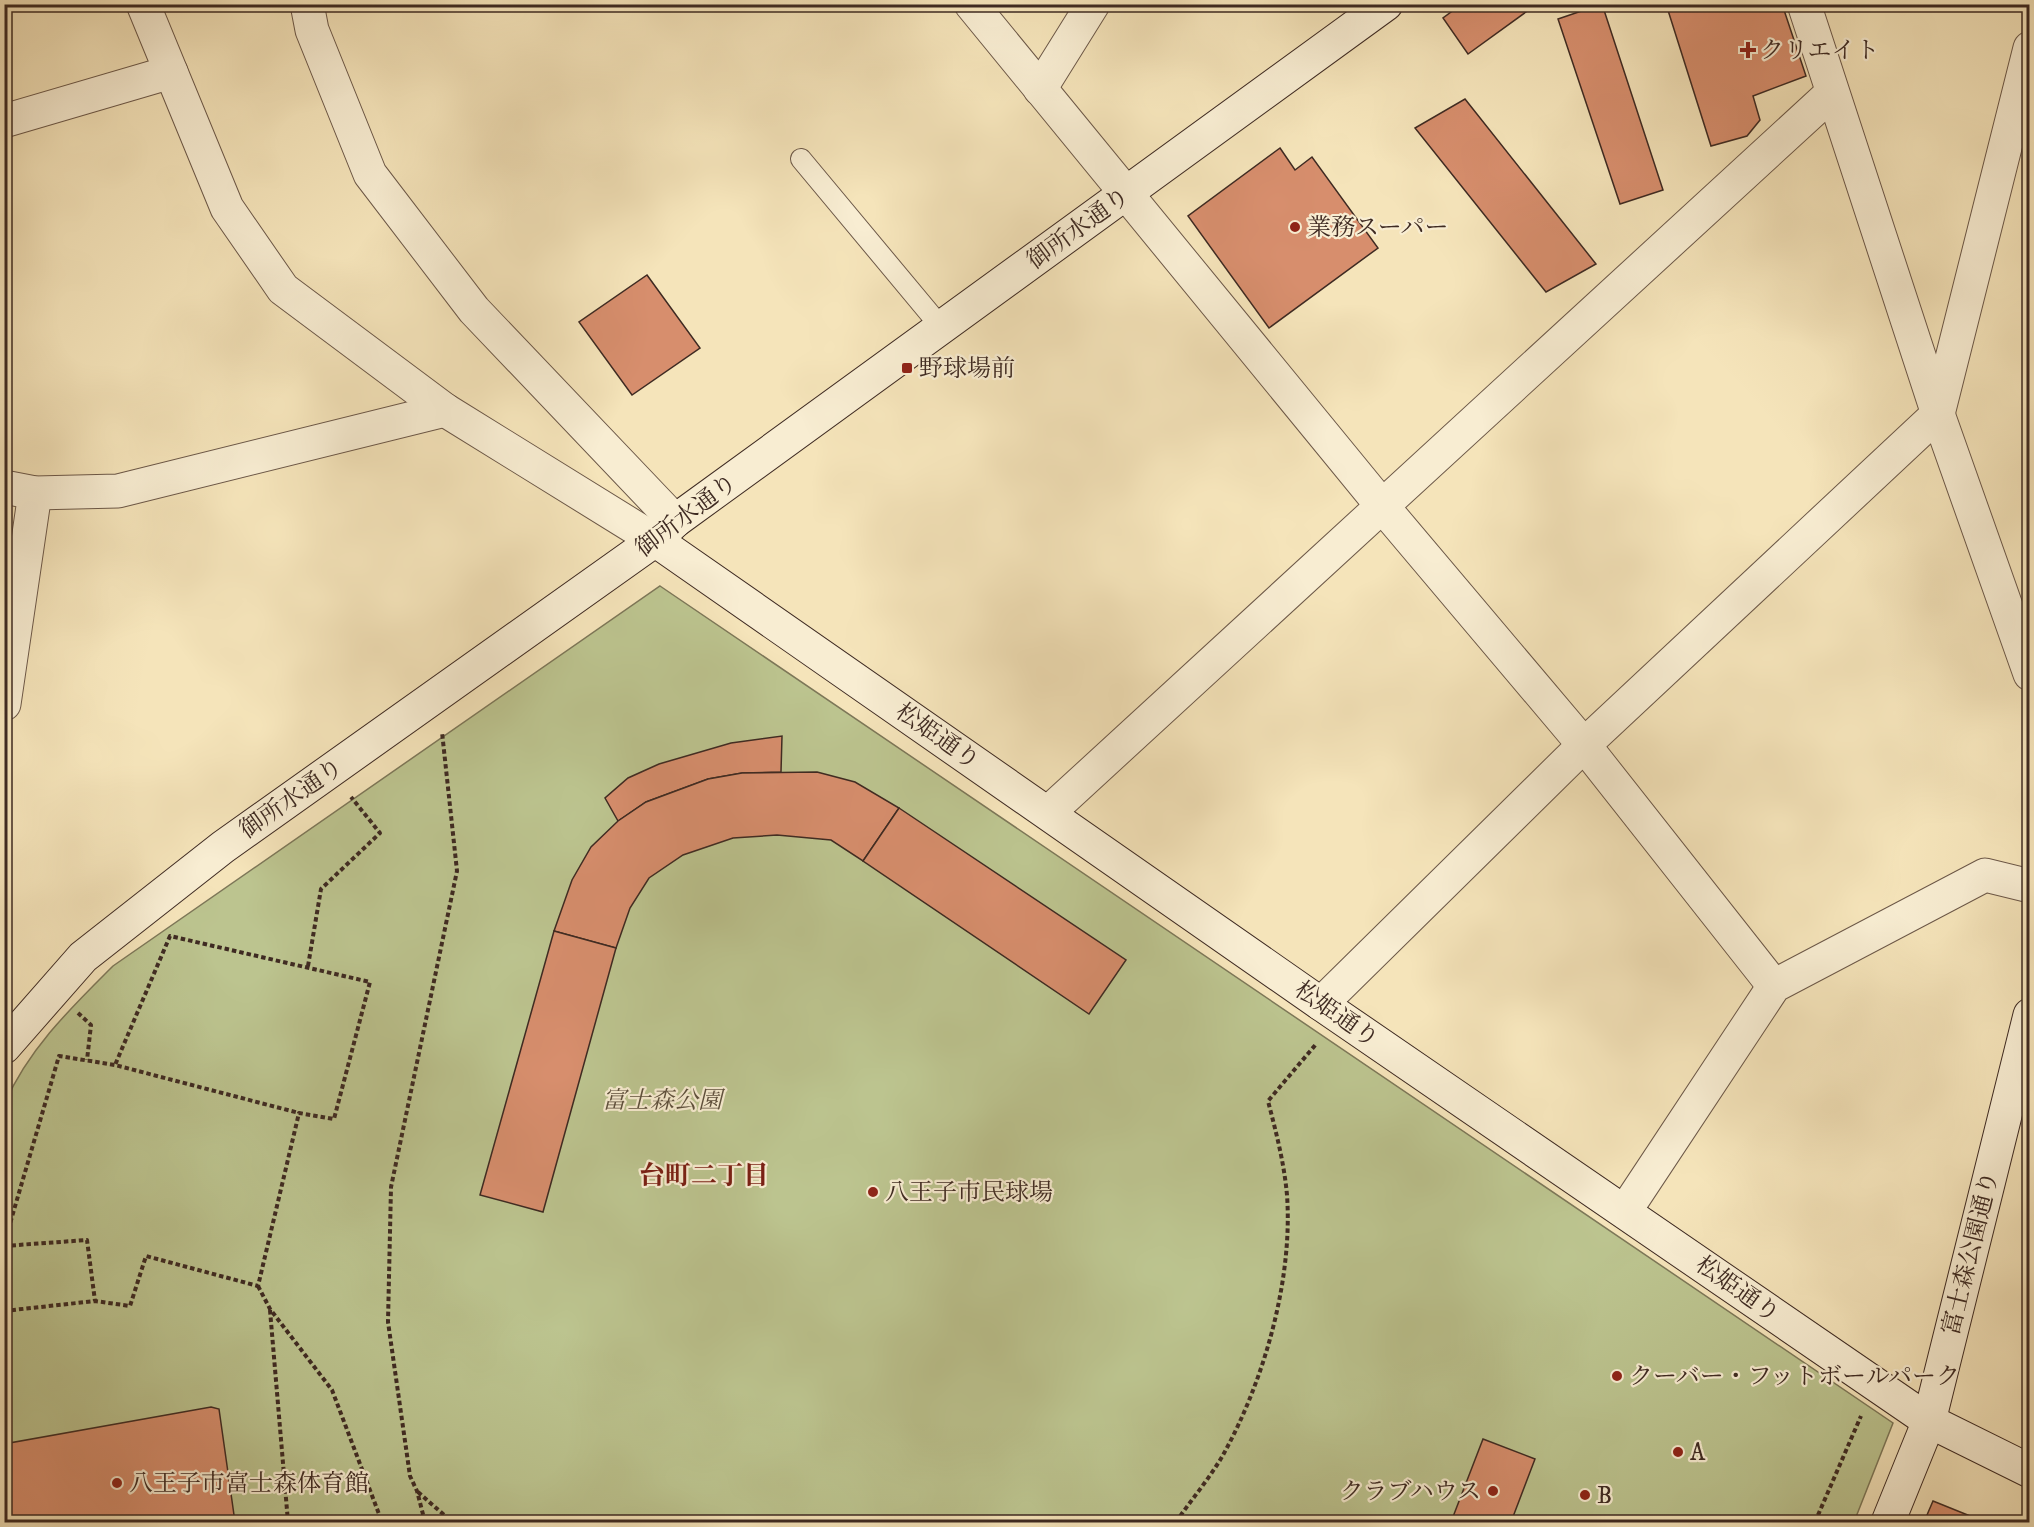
<svg xmlns="http://www.w3.org/2000/svg" width="2034" height="1527" viewBox="0 0 2034 1527" font-family="'IM FELL DW Pica','Noto Serif JP',serif">
<rect width="100%" height="100%" fill="#f5e4ba"/>
<filter id="stains"><feTurbulence type="fractalNoise" baseFrequency=".00333" numOctaves="4"/><feColorMatrix values="0 0 0 0 .2 0 0 0 0 .09 0 0 0 0 .02 0 0 0 .5 -.17"/></filter>
<radialGradient id="worn" r=".72"><stop offset=".6" stop-color="#630" stop-opacity="0"/><stop offset="1" stop-color="#630" stop-opacity=".3"/></radialGradient>
<path fill="#bcc48f" stroke="#7d7758" stroke-width="1.5" d="M660,586l1233,837 -39,99h-1849v-419c24,-55 67,-96 108,-137z"/>
<g fill="#d78e6d" stroke="#3e2a22" stroke-width="1.5">
<polygon points="1462,4 1537,4 1468,54 1443,18"/>
<polygon points="1602,4 1663,190 1620,204 1558,19"/>
<polygon points="1666,4 1782,4 1806,76 1753,96 1760,120 1747,136 1711,146"/>
<polygon points="1465,99 1596,264 1546,292 1415,128"/>
<polygon points="1280,148 1295,170 1312,157 1378,248 1269,328 1188,216"/>
<polygon points="647,275 700,348 632,395 579,322"/>
<polygon points="782,736 781,772 742,773 708,779 646,802 618,821 605,798 628,778 659,764 731,743"/>
<polygon points="817,772 855,782 899,808 863,861 831,840 777,835 733,838 683,855 649,878 630,908 616,948 554,931 572,880 591,847 618,821 646,802 708,779 742,773"/>
<polygon points="899,808 1126,960 1089,1014 863,861"/>
<polygon points="554,931 616,948 543,1212 480,1195"/>
<polygon points="211,1407 219,1409 235,1522 4,1522 4,1444"/>
<polygon points="1483,1439 1535,1459 1511,1522 1451,1522"/>
<polygon points="1933,1501 1985,1522 1924,1522"/>
</g>
<g fill="none" stroke-linecap="round" stroke-linejoin="round">
<defs>
<polyline id="lane" points="801,159 941,327"/>
<g id="street">
<polyline points="143,4 227,208 283,289 445,410 655,540"/>
<polyline points="307,4 312,30 370,174 474,310 675,521"/>
<polyline points="971,4 1383,507 1584,745 1774,986"/>
<polyline points="1804,4 1938,414 2030,674"/>
<polyline points="1040,89 1093,4"/>
<polyline points="4,121 171,72"/>
<polyline points="4,487 35,493 118,491 445,410"/>
<polyline points="4,704 35,493"/>
<polyline points="1048,813 1832,93"/>
<polyline points="1321,1004 1584,745 1938,414 2030,48"/>
<polyline points="1625,1211 1774,986 1985,875 2030,886"/>
</g>
<g id="secondary">
<polyline points="655,540 1321,1004 1929,1421 2030,1471"/>
<polyline points="4,1047 83,957 223,847 655,540 675,521 1386,4"/>
<polyline points="1888,1522 1929,1421 2030,1015"/>
</g>
</defs>
<use href="#lane" stroke="#6c5848" stroke-width="22"/>
<use href="#street" stroke="#6c5848" stroke-width="35"/>
<use href="#secondary" stroke="#3e2a22" stroke-width="35"/>
<g stroke="#3e2a22" stroke-width="4" stroke-dasharray="4.5 3" stroke-linecap="butt">
<polyline points="2025,850 2030,834"/>
<polyline points="308,966 321,889 380,833 351,797"/>
<polyline points="78,1013 91,1025 87,1060"/>
<polyline points="4,1244 59,1056 115,1065 299,1113"/>
<polyline points="4,1246 87,1240 95,1301"/>
<polyline points="258,1286 270,1309 332,1390 382,1522"/>
<polyline points="270,1310 288,1522"/>
<polyline points="4,1311 95,1301 130,1306 146,1256 258,1286 299,1113 334,1119 370,982 170,936 115,1065"/>
<polyline points="418,1492 452,1522"/>
<polyline points="425,1522 417,1491 410,1476 388,1322 391,1187 457,871 442,732"/>
<path d="M1176,1522c15,-22 34,-44 47,-67 41,-74 70,-175 64,-260 -3,-33 -11,-63 -19,-94l49,-58"/>
<polyline points="1815,1522 1861,1416"/>
</g>
<use href="#lane" stroke="#f8edd2" stroke-width="20"/>
<use href="#street" stroke="#f8edd2" stroke-width="33"/>
<use href="#secondary" stroke="#f8edd2" stroke-width="33"/>
</g>
<g fill="#8f2418" stroke="#f8edd2" stroke-width="2">
<path d="M1745 41h6v6h6v6h-6v6h-6v-6h-6v-6h6z"/>
<circle cx="1295" cy="227" r="6"/>
<rect x="901" y="362" width="12" height="12" rx="3"/>
<circle cx="873" cy="1192" r="6"/>
<circle cx="1617" cy="1376" r="6"/>
<circle cx="1678" cy="1452" r="6"/>
<circle cx="117" cy="1483" r="6"/>
<circle cx="1493" cy="1491" r="6"/>
<circle cx="1585" cy="1495" r="6"/>
</g>
<g text-anchor="middle" stroke-width="4.5" stroke-linejoin="round" paint-order="stroke">
<g font-size="24" fill="#3e2a22" stroke="#f8edd2" text-anchor="start">
<text x="1760" y="58">クリエイト</text>
<text x="1307" y="235">業務スーパー</text>
<text x="919" y="376">野球場前</text>
<text x="885" y="1200">八王子市民球場</text>
<text x="1629" y="1384">クーバー・フットボールパーク</text>
<text x="1690" y="1460">A</text>
<text x="129" y="1491">八王子市富士森体育館</text>
<text x="1481" y="1499" text-anchor="end">クラブハウス</text>
<text x="1597" y="1503">B</text>
</g>
<g font-size="24" fill="#3e2a22" stroke="#f8edd2">
<text transform="translate(1078 228) rotate(-36)" y="8">御所水通り</text>
<text transform="translate(686 515) rotate(-37)" y="8">御所水通り</text>
<text transform="translate(938 736) rotate(35)" y="8">松姫通り</text>
<text transform="translate(291 798) rotate(-35)" y="8">御所水通り</text>
<text transform="translate(1337 1014) rotate(35)" y="8">松姫通り</text>
<text transform="translate(1970 1253) rotate(-76)" y="8">富士森公園通り</text>
<text transform="translate(1738 1289) rotate(35)" y="8">松姫通り</text>
</g>
<g font-size="24" font-style="italic" fill="#5e503d" stroke="#f8edd2">
<text x="662" y="1108">富士森公園</text>
</g>
<g font-size="26" font-weight="bold" fill="#7a1f14" stroke="#f8edd2">
<text x="704" y="1184">台町二丁目</text>
</g>
</g>
<rect width="2034" height="1527" fill="none" stroke="#f5e4ba" stroke-width="24"/>
<rect x="6" y="6" width="2022" height="1515" fill="none" stroke="#3e2a22" stroke-width="3"/>
<rect x="12" y="12" width="2010" height="1503" fill="none" stroke="#3e2a22" stroke-width="1.5"/>
<rect width="100%" height="100%" filter="url(#stains)"/>
<rect width="100%" height="100%" fill="url(#worn)"/>
</svg>
